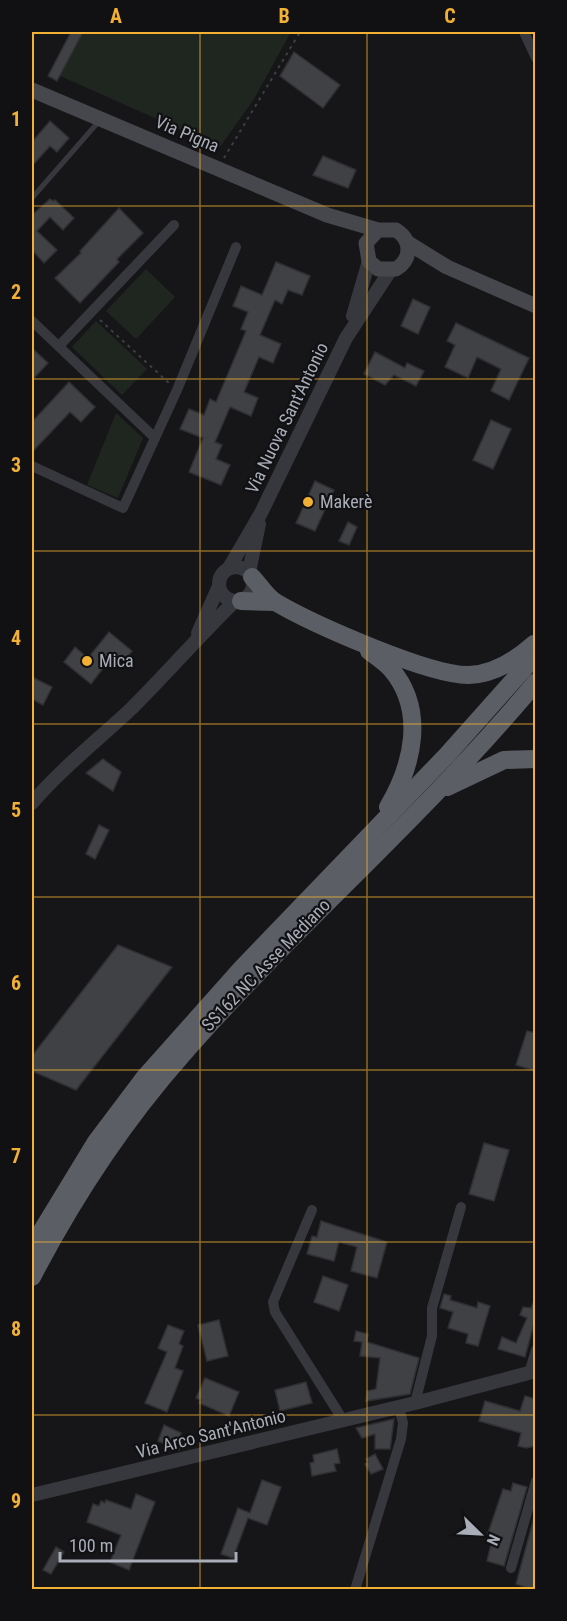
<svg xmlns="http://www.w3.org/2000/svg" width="567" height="1621" viewBox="0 0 567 1621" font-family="'Roboto Condensed',sans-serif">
<rect width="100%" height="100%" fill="#161618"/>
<g fill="#1e261f">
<polygon points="83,32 291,32 254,99 220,147 60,76"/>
<polygon points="146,269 175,297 136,339 106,311"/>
<polygon points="96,321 147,369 122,395 72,347"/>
<polygon points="116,413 143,438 118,498 87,485"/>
</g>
<g fill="#404145" stroke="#303034" stroke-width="1.5">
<polygon points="71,32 83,32 57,81 48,76"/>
<polygon points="294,52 340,85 323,108 280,76"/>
<polygon points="50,121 69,138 57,152 50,146 32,166 32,142"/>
<polygon points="323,156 356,170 348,188 313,175"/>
<polygon points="50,199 53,201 55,200 74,218 63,230 50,217 37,231 57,250 44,263 32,250 32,215"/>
<polygon points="119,208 143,233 117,259 119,262 80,303 55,278 81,253 80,251"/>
<polygon points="276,262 310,276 302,295 288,290 282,304 275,300 260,335 281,344 273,363 259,357 244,392 258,398 251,416 230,407 215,442 222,445 216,459 230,465 221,485 189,472 203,438 180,429 189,409 204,415 210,399 216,402 246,331 241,329 248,312 233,306 241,286 262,295"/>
<polygon points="413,299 430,307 418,334 401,326"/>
<polygon points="456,323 529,358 509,400 491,391 501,369 477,357 468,378 445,367 455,345 447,341"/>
<polygon points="32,348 48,363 32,380"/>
<polygon points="375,352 405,368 407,363 424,371 416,386 394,375 385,385 364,374"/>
<polygon points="69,382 95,407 81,422 70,412 32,452 32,422"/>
<polygon points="491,420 511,429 493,469 473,460"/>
<polygon points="315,481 334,490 315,531 296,523"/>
<polygon points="348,522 357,527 349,545 339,541"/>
<polygon points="109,632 132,651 120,667 110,659 91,684 64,662 75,647 88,658"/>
<polygon points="32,677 52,687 43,705 32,699"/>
<polygon points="103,759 121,772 113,791 86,773"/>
<polygon points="99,825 109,830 95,859 86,854"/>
<polygon points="118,945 172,967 76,1090 32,1071 32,1056"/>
<polygon points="527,1031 536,1033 536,1071 516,1065"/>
<polygon points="484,1143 509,1150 494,1201 469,1194"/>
<polygon points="321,1221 387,1242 377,1278 351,1271 357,1247 339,1242 334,1261 307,1254 312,1236 317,1237"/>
<polygon points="323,1276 348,1285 339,1311 314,1302"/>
<polygon points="444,1294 451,1296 450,1300 477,1308 478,1302 490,1306 478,1346 466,1343 468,1334 448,1328 453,1312 440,1308"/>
<polygon points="533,1303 536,1304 536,1316 525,1357 498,1349 502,1337 516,1343 527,1318 520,1315 523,1307 531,1308"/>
<polygon points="219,1320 228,1356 207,1361 198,1325"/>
<polygon points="168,1325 184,1331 179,1344 183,1346 175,1368 183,1371 167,1412 145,1403 167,1352 158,1348"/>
<polygon points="356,1331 368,1334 367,1342 419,1358 410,1394 366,1401 367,1391 376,1389 380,1358 360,1356 362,1342 354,1341"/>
<polygon points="205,1378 239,1392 229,1416 199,1403 201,1400 196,1398"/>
<polygon points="306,1382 312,1403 280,1411 275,1390"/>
<polygon points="525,1396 536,1399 536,1446 526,1448 518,1446 521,1433 479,1421 485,1401 520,1411"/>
<polygon points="394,1419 390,1449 375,1449 375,1434 362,1438 356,1428"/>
<polygon points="164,1425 181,1433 179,1450 158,1441"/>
<polygon points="337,1449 340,1463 334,1464 336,1471 312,1476 310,1463 314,1462 313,1455"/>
<polygon points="375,1454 383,1469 371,1474 365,1464 368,1462 366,1459"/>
<polygon points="262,1480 281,1487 267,1525 248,1518 233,1558 221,1554 238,1508 250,1513"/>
<polygon points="513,1483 527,1487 504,1566 487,1561 492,1540 486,1539 503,1489 511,1491"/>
<polygon points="136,1494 155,1502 129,1570 110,1562 121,1535 87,1522 93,1504 99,1506 101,1501 105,1503 106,1500 131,1509"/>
<polygon points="536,1510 536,1590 533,1590 516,1584"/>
<polygon points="56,1547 64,1552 51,1574 43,1570"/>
</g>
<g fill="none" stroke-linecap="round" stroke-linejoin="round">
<g stroke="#3d3f44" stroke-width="2" stroke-dasharray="3 4.5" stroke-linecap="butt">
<polyline points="224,158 300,32"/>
<polyline points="100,320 169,383"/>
</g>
<polyline stroke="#37383d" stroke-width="5" points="32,198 100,120"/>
<g stroke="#37383d" stroke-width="10">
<polyline points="524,32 536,58"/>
<polyline points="32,321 155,438"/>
<polyline points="59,346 174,225"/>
<polyline points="32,466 123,508 177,390 236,247"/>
<polyline points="312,1210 273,1302 275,1312 343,1420"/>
<polyline points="529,1373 536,1350"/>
<polyline points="415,1403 432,1336 432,1308 461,1207"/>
<polyline points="511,1568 536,1481"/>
<polyline points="355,1590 401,1439 403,1423 399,1407"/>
</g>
<g stroke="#37383d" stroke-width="14">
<polyline points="353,316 369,261"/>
<circle cx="236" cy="584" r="17"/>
<polyline points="229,568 261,513 346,338 390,271"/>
<polyline points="249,572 259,524"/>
<polyline points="198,633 219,586"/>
<path d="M32,803c30,-35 66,-63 100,-95 35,-35 67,-72 103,-107"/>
<polyline points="32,1495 415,1403 536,1371"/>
</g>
<g stroke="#45474d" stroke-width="15">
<path d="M32,90l295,125 51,15h18c16,10 16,29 0,39h-18l-9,-8 -3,-18 12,-13"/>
<polyline points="408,243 447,267 536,306"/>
</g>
<g stroke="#5b5e65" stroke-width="18">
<path d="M252,577c8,8 15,21 25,26 36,21 153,73 192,72 26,-1 47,-15 65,-31"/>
<polyline points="241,601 275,602"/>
<path d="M369,651c7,5 16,11 22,18 35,41 22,96 -3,138"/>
<polyline points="447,787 504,760 536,759"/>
<polyline points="32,1247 96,1142 145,1077 242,968 447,755 536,655"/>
<path d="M32,1277c41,-79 91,-155 150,-222 113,-129 244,-241 354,-373"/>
</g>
</g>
<path fill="none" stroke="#f2b134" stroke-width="1.5" stroke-opacity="0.55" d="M200,32v1558M367,32v1558M32,206h504M32,379h504M32,551h504M32,724h504M32,897h504M32,1070h504M32,1242h504M32,1415h504"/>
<g fill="#f2b134" stroke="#111113" stroke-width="2">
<circle cx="308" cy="502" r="6"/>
<circle cx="87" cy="661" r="6"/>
</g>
<g text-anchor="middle" stroke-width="4.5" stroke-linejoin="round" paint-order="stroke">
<g font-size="18" fill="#a8adb8" stroke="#111113">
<text transform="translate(187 134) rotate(23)" y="6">Via Pigna</text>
<text transform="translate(287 418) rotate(-64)" y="6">Via Nuova Sant'Antonio</text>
<text transform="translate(266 965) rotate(-46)" y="6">SS162 NC Asse Mediano</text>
<text transform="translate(211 1434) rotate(-14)" y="6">Via Arco Sant'Antonio</text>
</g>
<g font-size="18" fill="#a8adb8" stroke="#111113" text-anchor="start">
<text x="320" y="508">Makerè</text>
<text x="99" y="667">Mica</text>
</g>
</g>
<rect width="567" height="1621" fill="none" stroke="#111113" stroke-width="66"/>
<g transform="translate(480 1534) rotate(114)" stroke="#111113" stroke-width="4.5" paint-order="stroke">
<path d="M0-4.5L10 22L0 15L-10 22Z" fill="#a8adb8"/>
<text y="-9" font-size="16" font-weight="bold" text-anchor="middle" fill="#a8adb8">N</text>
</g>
<path d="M60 1552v9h176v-9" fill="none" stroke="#a8adb8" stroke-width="3"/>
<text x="69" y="1552" font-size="18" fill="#a8adb8" stroke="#111113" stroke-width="4.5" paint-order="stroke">100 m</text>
<rect x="33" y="33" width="501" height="1555" fill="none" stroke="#f2b134" stroke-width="2"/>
<g font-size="20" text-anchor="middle" font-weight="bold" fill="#f2b134">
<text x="116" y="23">A</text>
<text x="284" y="23">B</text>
<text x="450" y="23">C</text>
<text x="16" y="126">1</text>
<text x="16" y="299">2</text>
<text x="16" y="472">3</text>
<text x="16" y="645">4</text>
<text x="16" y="817">5</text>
<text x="16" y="990">6</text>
<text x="16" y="1163">7</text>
<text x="16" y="1336">8</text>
<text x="16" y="1508">9</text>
</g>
</svg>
